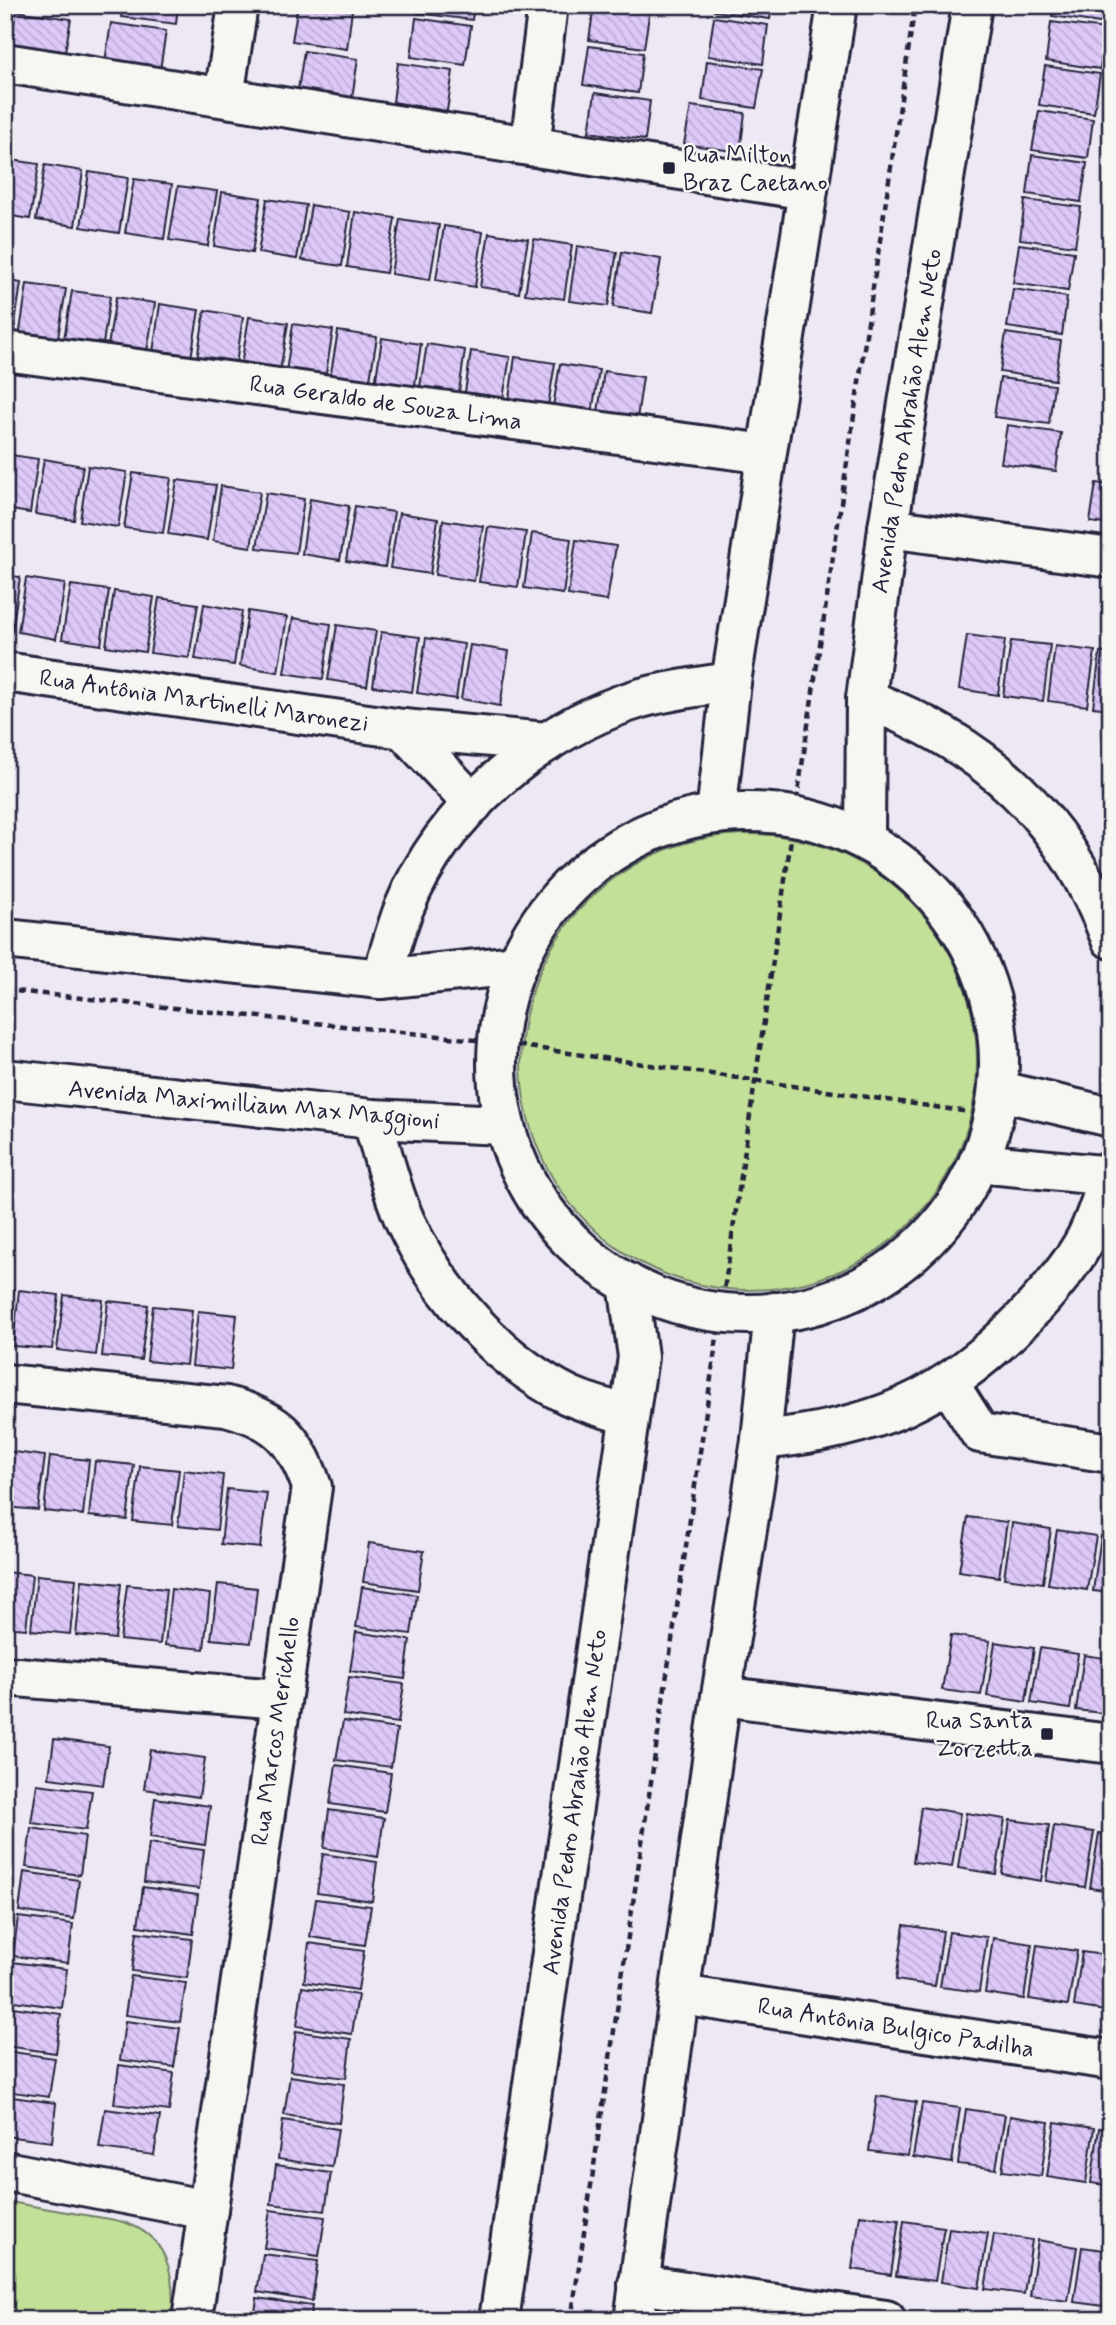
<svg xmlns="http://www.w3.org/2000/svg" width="1116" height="2325" viewBox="0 0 1116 2325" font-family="Mynerve,sans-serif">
<defs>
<pattern id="building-back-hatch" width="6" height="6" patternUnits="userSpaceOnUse" patternTransform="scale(1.75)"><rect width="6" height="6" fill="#ddc8f8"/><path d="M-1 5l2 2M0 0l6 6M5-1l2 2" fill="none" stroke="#bdacd6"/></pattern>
</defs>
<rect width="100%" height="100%" fill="#eee8f4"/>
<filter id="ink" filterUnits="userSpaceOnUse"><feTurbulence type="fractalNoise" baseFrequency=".0143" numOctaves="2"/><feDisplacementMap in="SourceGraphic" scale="14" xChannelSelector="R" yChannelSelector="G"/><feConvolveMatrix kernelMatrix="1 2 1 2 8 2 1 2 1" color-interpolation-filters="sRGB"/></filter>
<g filter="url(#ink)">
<g fill="#c2e098" stroke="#72816a" stroke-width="2">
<circle cx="749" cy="1062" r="228"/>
<path d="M5,2201c27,5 54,10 81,14 14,3 30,4 43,9 42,16 46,57 43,96h-167z"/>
</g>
<g fill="url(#building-back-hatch)" stroke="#22223b" stroke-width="2">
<polygon points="123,5 178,5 176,24 121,17"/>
<polygon points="298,5 352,10 347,49 292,41"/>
<polygon points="419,5 474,5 472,20 417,13"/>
<polygon points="594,5 650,9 644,48 589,40"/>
<polygon points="715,5 772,5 770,19 714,11"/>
<polygon points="1054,5 1110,5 1107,24 1052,16"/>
<polygon points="16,11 71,19 64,57 10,50"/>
<polygon points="714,17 768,25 763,64 708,56"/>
<polygon points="416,18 471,26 465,65 411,57"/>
<polygon points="1051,22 1106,29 1100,69 1046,61"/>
<polygon points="111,23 166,31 160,70 105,62"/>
<polygon points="589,46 643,53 638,93 583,85"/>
<polygon points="304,51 358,59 352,98 298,90"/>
<polygon points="707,61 763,69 756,108 702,100"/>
<polygon points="398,63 453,71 447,111 393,102"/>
<polygon points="1045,66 1100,74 1094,113 1039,105"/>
<polygon points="595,93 650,101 645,140 589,132"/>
<polygon points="691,106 745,113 740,152 684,144"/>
<polygon points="1039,111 1093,119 1088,158 1032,150"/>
<polygon points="1032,155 1087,163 1081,202 1027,194"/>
<polygon points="5,159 39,164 30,219 5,215"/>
<polygon points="45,165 83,171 75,226 36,220"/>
<polygon points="89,172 128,178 119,233 81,227"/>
<polygon points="134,179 172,184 164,239 125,233"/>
<polygon points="178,186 217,191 208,246 169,240"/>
<polygon points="222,192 261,198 252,253 214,246"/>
<polygon points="267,199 306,205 297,259 258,253"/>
<polygon points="1025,200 1081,207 1075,246 1020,239"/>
<polygon points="311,205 350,212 342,266 302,260"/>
<polygon points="355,212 395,218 386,273 347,267"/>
<polygon points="400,219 439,225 430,280 391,274"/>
<polygon points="444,226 483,232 475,287 436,280"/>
<polygon points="489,233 528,239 519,293 480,287"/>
<polygon points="534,239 572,245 564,299 525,294"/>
<polygon points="1019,244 1074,252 1068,291 1013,283"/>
<polygon points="577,246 617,252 608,306 569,301"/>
<polygon points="622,252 661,259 652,313 613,307"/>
<polygon points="5,280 21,283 13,337 5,336"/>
<polygon points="27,284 66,289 57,344 19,338"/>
<polygon points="1013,289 1067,297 1062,335 1007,327"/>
<polygon points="72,291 110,296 102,351 63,345"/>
<polygon points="116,297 155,303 146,358 107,352"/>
<polygon points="160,304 199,310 190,364 152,359"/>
<polygon points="205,310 243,317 235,371 196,365"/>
<polygon points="249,317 288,323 279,378 240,372"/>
<polygon points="293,324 333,330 324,385 285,379"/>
<polygon points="338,331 377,337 368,391 329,385"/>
<polygon points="1006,333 1061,341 1055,380 1000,372"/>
<polygon points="382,338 421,344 413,398 374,392"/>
<polygon points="427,344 465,350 457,405 418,399"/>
<polygon points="471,351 510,357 501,411 463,406"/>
<polygon points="515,357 555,363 546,418 507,412"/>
<polygon points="560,364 599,370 590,425 551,419"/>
<polygon points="604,371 643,377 635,432 596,426"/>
<polygon points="1000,378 1054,385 1049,424 994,417"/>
<polygon points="1007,425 1061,433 1056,471 1001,463"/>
<polygon points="5,454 38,459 30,513 5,509"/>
<polygon points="44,459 83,466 74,520 35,514"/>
<polygon points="88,466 127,472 118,527 80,521"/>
<polygon points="133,473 171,478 163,533 124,528"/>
<polygon points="177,480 216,485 207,540 168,534"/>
<polygon points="1096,483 1111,485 1111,525 1090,522"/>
<polygon points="221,486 260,492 251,547 213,541"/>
<polygon points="266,493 304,499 296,553 257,548"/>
<polygon points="310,499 349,506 340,560 302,554"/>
<polygon points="355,506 394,512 385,567 346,561"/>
<polygon points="399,513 438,519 430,574 390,568"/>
<polygon points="443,520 483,526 474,581 435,575"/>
<polygon points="488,527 526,532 518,587 479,582"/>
<polygon points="532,533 571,539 563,594 524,588"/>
<polygon points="576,540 616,546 607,601 568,595"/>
<polygon points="5,575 20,577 12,632 5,631"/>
<polygon points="26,578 65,584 56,639 18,632"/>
<polygon points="71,585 109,590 101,645 62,639"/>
<polygon points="114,591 154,597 145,652 106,646"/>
<polygon points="159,598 198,604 189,658 150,653"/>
<polygon points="204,604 242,611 234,665 195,659"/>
<polygon points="248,611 287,617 278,672 240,666"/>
<polygon points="293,618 331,624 323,679 284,673"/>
<polygon points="337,625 376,631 367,686 328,680"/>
<polygon points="381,632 420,637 412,692 373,686"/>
<polygon points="967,635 1005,640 998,695 959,689"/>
<polygon points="426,638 464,644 456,699 417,693"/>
<polygon points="1011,641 1050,645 1043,701 1003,696"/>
<polygon points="470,645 509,651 500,706 461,699"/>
<polygon points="1055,646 1095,651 1087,706 1048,701"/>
<polygon points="1100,652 1111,654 1111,709 1093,707"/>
<polygon points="5,1289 14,1290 7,1345 5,1345"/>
<polygon points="19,1290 59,1295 52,1349 13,1346"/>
<polygon points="64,1295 103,1300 96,1355 57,1350"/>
<polygon points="108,1301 148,1305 141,1360 102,1356"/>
<polygon points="153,1306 192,1310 186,1365 147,1361"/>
<polygon points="198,1311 237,1315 231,1370 192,1366"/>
<polygon points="6,1451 45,1456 38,1510 5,1507"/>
<polygon points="50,1456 89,1460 83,1515 44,1511"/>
<polygon points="95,1461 134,1465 127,1520 89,1516"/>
<polygon points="140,1466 179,1470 172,1525 133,1521"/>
<polygon points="184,1470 223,1475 217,1530 178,1526"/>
<polygon points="227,1489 267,1493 260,1548 221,1544"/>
<polygon points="968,1517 1007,1522 999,1577 959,1571"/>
<polygon points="1012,1523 1051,1529 1043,1583 1004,1578"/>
<polygon points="1057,1530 1096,1536 1087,1590 1048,1584"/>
<polygon points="1101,1536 1111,1538 1111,1593 1093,1591"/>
<polygon points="369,1543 424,1551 418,1590 363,1582"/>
<polygon points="5,1572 32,1575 26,1629 5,1627"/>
<polygon points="37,1575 76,1579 70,1634 31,1630"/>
<polygon points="82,1580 121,1584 115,1639 76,1635"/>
<polygon points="218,1584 257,1588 251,1643 211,1639"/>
<polygon points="127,1585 166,1589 160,1644 120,1640"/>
<polygon points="362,1587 417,1595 411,1634 356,1627"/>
<polygon points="171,1589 210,1594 204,1649 165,1645"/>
<polygon points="356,1632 410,1640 405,1679 350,1671"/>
<polygon points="951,1635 990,1641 981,1695 942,1690"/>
<polygon points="995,1642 1034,1648 1026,1702 987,1696"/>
<polygon points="1040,1648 1078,1654 1070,1709 1031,1703"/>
<polygon points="1084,1655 1111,1659 1111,1714 1076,1710"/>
<polygon points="349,1677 404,1684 398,1723 343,1715"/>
<polygon points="343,1721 397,1729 391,1767 336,1760"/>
<polygon points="54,1739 109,1746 103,1785 49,1778"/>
<polygon points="150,1750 205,1758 199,1797 144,1789"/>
<polygon points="336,1765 391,1773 385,1812 330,1804"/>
<polygon points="37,1784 92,1791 86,1830 31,1823"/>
<polygon points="155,1798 210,1806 205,1845 150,1837"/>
<polygon points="921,1807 960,1813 952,1867 913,1862"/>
<polygon points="329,1810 384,1818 378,1857 324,1848"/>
<polygon points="966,1813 1005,1819 996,1874 958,1868"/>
<polygon points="1010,1820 1049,1825 1041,1881 1002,1874"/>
<polygon points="1054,1826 1094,1832 1085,1887 1046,1881"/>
<polygon points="31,1828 85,1836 80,1875 26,1867"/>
<polygon points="1099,1833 1111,1835 1111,1891 1090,1888"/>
<polygon points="149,1843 204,1850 199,1889 144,1882"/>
<polygon points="323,1854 377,1862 372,1901 317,1893"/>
<polygon points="24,1872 79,1880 74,1919 19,1911"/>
<polygon points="143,1887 198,1895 193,1934 138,1926"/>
<polygon points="316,1899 371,1906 365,1945 310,1937"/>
<polygon points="18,1917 73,1924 68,1963 13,1956"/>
<polygon points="904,1925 943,1931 935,1986 896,1980"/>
<polygon points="137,1932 192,1939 187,1978 132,1971"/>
<polygon points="949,1932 987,1937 979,1992 940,1987"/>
<polygon points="993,1938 1032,1944 1024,1999 985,1993"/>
<polygon points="309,1943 364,1951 358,1990 304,1982"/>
<polygon points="1037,1945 1077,1951 1068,2005 1029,1999"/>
<polygon points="1082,1952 1111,1956 1111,2012 1074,2006"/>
<polygon points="12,1962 67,1969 62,2008 7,2000"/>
<polygon points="131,1976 186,1983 180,2022 125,2015"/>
<polygon points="302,1987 358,1995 352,2034 297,2026"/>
<polygon points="6,2006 61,2014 56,2053 5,2046"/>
<polygon points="125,2021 180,2028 174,2067 120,2060"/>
<polygon points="296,2031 351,2039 346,2078 290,2071"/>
<polygon points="5,2051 55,2058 49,2097 5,2091"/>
<polygon points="119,2065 174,2073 169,2111 114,2104"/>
<polygon points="290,2076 344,2084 339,2123 284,2115"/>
<polygon points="5,2096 56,2103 52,2142 5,2136"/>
<polygon points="877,2096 916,2102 908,2156 869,2151"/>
<polygon points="922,2103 960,2108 952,2163 913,2157"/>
<polygon points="105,2109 160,2116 154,2155 99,2148"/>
<polygon points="966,2109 1005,2115 996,2169 958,2164"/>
<polygon points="1010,2116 1049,2122 1041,2176 1002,2171"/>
<polygon points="283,2120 338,2129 332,2167 278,2159"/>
<polygon points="1055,2122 1094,2128 1086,2183 1047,2177"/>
<polygon points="1099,2128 1111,2130 1111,2186 1091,2183"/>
<polygon points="276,2165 331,2173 325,2211 271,2204"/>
<polygon points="270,2210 325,2217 319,2256 264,2248"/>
<polygon points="860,2215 899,2220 891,2275 852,2269"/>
<polygon points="904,2221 944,2227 935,2281 896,2276"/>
<polygon points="949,2228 988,2233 979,2288 941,2282"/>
<polygon points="994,2234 1032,2240 1024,2294 985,2289"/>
<polygon points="1038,2240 1077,2247 1068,2301 1030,2296"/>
<polygon points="1082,2247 1111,2251 1111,2307 1074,2302"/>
<polygon points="263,2254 318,2261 312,2301 257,2292"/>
<polygon points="257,2298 312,2306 310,2320 254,2320"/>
</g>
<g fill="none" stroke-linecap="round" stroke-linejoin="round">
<defs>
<g id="minor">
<polyline points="5,63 807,190"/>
<polyline points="224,97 238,5"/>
<polyline points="530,146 548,5"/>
<polyline points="5,351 766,454"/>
<polyline points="888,528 1111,558"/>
<polyline points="5,672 403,729 547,742"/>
<path d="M866,699c121,46 199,118 245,240"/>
<polyline points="403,729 473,804"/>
<circle cx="748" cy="1063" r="251"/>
<polyline points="716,814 731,682 837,5"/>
<polyline points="865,840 866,699 888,528 972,5"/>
<polyline points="5,939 381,979 517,965"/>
<path d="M381,979c8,-23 14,-48 23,-71 39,-98 137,-180 237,-210 30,-8 60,-12 90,-16"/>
<polyline points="5,1079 372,1119 503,1125"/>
<polyline points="1000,1091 1111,1117"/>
<path d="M372,1119c11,34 18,69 33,102 32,70 94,140 163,174 19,9 42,14 61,21"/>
<polyline points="978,1163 1111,1176"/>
<path d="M5,1384l221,22c50,13 69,31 86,81l-120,833"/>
<polyline points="949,1384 980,1433 1111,1453"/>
<path d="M761,1440c113,-11 182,-39 262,-121 22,-23 47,-51 62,-79 11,-20 17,-44 25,-65"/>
<polyline points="5,1676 279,1699"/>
<polyline points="721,1696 1111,1744"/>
<polyline points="681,1995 1111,2060"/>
<polyline points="5,2171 208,2210"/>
<polyline points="638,2284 886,2320"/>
<polyline points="499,2320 638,1357 628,1283"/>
<polyline points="634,2320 721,1696 761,1440 774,1312"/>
</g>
</defs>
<use href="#minor" stroke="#22223b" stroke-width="44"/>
<g stroke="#22223b" stroke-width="4.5" stroke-dasharray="7 5" stroke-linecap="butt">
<polyline points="5,990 495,1042 969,1112"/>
<polyline points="571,2320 915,5"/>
</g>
<use href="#minor" stroke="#f6f6f2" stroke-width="38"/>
</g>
</g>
<g fill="#22223b" stroke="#f6f6f2" stroke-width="2.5">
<rect x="662" y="161" width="14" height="14" rx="3.5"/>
<rect x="1040" y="1727" width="14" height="14" rx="3.5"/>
</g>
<g text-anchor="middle" stroke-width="5" stroke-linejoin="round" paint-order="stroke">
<g font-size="24" fill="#22223b" stroke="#f6f6f2" text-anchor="start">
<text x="683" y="162">Rua Milton<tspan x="683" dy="28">Braz Caetano</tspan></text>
<text x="1033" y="1728" text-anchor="end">Rua Santa<tspan x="1033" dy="28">Zorzetta</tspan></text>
</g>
<g font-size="24" fill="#22223b" stroke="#f6f6f2">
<text transform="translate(386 402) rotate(8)" y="8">Rua Geraldo de Souza Lima</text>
<text transform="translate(906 421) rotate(-81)" y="8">Avenida Pedro Abrahão Alem Neto</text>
<text transform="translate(204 700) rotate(8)" y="8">Rua Antônia Martinelli Maronezi</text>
<text transform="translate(254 1104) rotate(5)" y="8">Avenida Maximilliam Max Maggioni</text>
<text transform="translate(275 1731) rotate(-82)" y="8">Rua Marcos Merichello</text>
<text transform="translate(574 1802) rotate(-82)" y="8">Avenida Pedro Abrahão Alem Neto</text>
<text transform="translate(896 2027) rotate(9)" y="8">Rua Antônia Bulgico Padilha</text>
</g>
</g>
<rect width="1116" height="2325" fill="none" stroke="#f6f6f2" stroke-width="28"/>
<rect x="14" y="14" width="1088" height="2297" fill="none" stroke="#22223b" stroke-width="2.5" filter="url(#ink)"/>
</svg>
